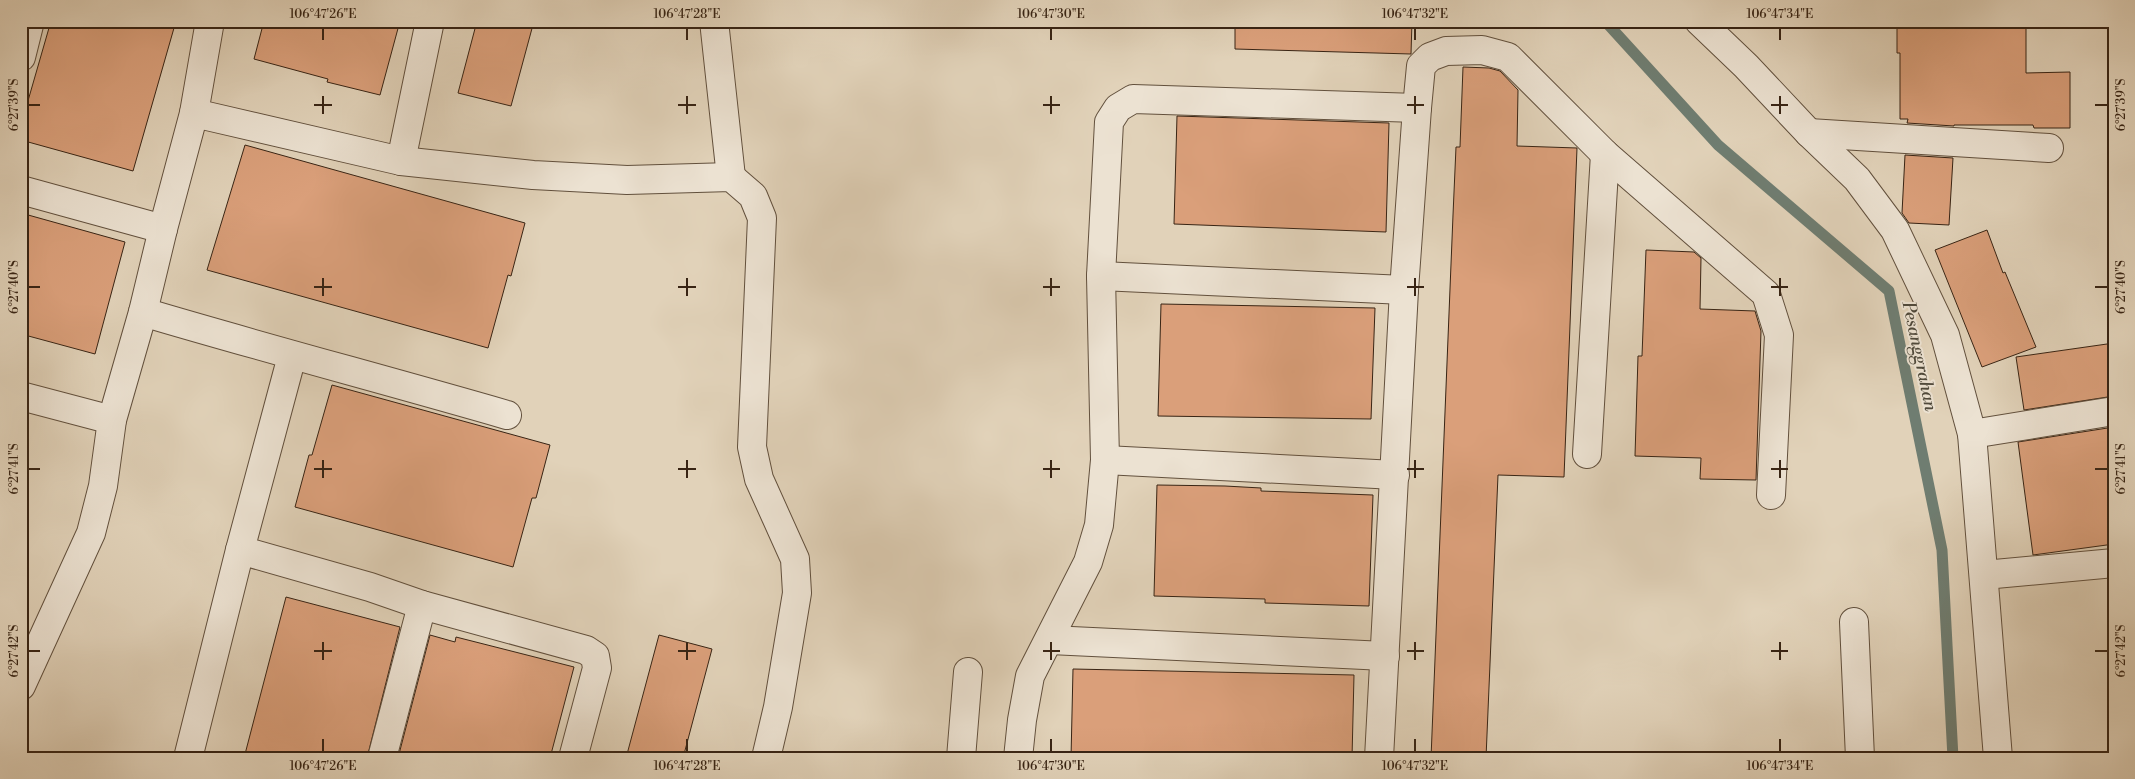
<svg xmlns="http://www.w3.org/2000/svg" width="2135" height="779" viewBox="0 0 2135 779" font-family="'Libre Bodoni',serif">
<rect width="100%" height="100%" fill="#e1d2b9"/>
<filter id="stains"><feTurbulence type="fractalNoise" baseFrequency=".004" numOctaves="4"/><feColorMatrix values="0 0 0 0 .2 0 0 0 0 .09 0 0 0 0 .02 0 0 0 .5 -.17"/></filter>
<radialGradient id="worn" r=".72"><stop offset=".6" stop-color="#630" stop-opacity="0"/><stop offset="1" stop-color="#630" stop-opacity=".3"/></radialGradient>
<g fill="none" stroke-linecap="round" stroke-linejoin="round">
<polyline stroke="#6f7d71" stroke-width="11" points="1605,21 1718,145 1889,291 1942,550 1953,758"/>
</g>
<g fill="#da9f7a" stroke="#382414">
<polygon points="51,21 176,21 133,171 21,140 21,125"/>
<polygon points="264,21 400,21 380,95 327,82 328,79 254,59"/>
<polygon points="477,21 534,21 511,106 458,93"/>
<polygon points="1235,21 1412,21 1411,54 1235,49"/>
<polygon points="1897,21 2026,21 2026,73 2070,72 2070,128 2034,128 2033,125 1954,125 1954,126 1907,123 1908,119 1900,119 1900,53 1897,53"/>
<polygon points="1463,67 1489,68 1500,71 1518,90 1517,146 1577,148 1564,477 1498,475 1486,758 1431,758 1453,215 1456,147 1460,147"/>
<polygon points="1177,116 1389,123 1386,232 1174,224"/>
<polygon points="245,145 525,223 511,276 508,275 488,348 207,270"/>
<polygon points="1905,155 1953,158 1949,225 1909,223 1902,213"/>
<polygon points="21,213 125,242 95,354 21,334"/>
<polygon points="1987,230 2003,273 2005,272 2036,347 1982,367 1935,250"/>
<polygon points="1646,250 1694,252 1701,258 1700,309 1755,311 1761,331 1756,480 1700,479 1701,458 1635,456 1638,356 1642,356"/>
<polygon points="1161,304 1375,308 1371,419 1158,416"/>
<polygon points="2114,343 2114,396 2024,410 2016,357"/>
<polygon points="332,385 550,445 536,498 532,498 513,567 295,507 309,455 312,455"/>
<polygon points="2114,427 2114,544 2033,555 2018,442"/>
<polygon points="1157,485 1225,486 1261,488 1261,491 1373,495 1369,606 1265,603 1265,599 1154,596"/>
<polygon points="286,597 400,627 367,758 244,758"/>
<polygon points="430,635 455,642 456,637 574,667 550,758 398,758"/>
<polygon points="659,635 712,649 683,758 626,758"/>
<polygon points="1073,669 1354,675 1352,758 1071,758"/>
</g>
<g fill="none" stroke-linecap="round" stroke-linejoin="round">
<defs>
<g id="minor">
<polyline points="714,21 731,177"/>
<polyline points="1699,21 1746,66 1809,133 1857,179 1895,230 1945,335 1972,434 1998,758"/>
<polyline points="21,57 30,21"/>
<polyline points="194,113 401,161 533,175 627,180 731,177 753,196 762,218 752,447 759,479 795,559 797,593 778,707 766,758"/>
<polyline points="1809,133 2049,148"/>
<polyline points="401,161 430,21"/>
<polyline points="21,190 163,229"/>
<polyline points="1101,276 1404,290"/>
<path d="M143,312c121,36 243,68 364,103"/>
<polyline points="21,396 112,420"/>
<polyline points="1972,434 2114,411"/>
<polyline points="1587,454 1605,154"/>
<polyline points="1105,460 1395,475"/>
<polyline points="240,550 370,587 422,605 586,650 595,656 597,668 573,758"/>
<polyline points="1984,575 2114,563"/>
<polyline points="1854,622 1860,758"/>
<polyline points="1050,640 1385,656"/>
<polyline points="21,686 91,533 103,486 112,420 143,312 163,229 194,113 210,21"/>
<polyline points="188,758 240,550 292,356"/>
<polyline points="382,758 422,605"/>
<polyline points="961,758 968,672"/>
<polyline points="1018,758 1022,720 1030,676 1088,562 1099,525 1105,460 1101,276 1109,122 1118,108 1133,99 1417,108"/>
<polyline points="1379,758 1404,290 1417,108 1421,66 1430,57 1446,51 1482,50 1508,57 1605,154 1766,294 1779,335 1771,495"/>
</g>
</defs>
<use href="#minor" stroke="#62503d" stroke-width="30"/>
<use href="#minor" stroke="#ece2d2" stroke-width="28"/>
</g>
<path fill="none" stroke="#382414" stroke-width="2" d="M323,28v12M687,28v12M1051,28v12M1415,28v12M1780,28v12M323,96v18M687,96v18M1051,96v18M1415,96v18M1780,96v18M28,105h12M314,105h18M678,105h18M1043,105h17M1407,105h17M1771,105h17M2095,105h13M323,278v18M687,278v18M1051,278v18M1415,278v18M1780,278v18M28,287h12M314,287h18M678,287h18M1043,287h17M1407,287h17M1771,287h17M2095,287h13M323,460v18M687,460v18M1051,460v18M1415,460v18M1780,460v18M28,469h12M314,469h18M678,469h18M1043,469h17M1407,469h17M1771,469h17M2095,469h13M323,642v18M687,642v18M1051,642v18M1415,642v18M1780,642v18M28,651h12M314,651h18M678,651h18M1043,651h17M1407,651h17M1771,651h17M2095,651h13M323,739v13M687,739v13M1051,739v13M1415,739v13M1780,739v13"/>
<g text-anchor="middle" stroke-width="4" stroke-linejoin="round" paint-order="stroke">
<g font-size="18" font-style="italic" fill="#4f493b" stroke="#ece2d2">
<text transform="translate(1920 356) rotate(78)" y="6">Pesanggrahan</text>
</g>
</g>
<rect width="2135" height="779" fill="none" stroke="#e1d2b9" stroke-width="55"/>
<rect x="28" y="28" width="2080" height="724" fill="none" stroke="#382414" stroke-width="2"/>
<g font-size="12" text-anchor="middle" fill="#382414">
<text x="323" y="18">106°47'26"E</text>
<text x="687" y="18">106°47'28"E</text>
<text x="1051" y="18">106°47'30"E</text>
<text x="1415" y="18">106°47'32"E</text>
<text x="1780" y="18">106°47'34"E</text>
<text transform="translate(14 105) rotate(-90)" y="4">6°27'39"S</text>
<text transform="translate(2121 105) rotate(-90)" y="4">6°27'39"S</text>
<text transform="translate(14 287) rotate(-90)" y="4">6°27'40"S</text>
<text transform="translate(2121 287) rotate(-90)" y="4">6°27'40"S</text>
<text transform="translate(14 469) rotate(-90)" y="4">6°27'41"S</text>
<text transform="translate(2121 469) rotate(-90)" y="4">6°27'41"S</text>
<text transform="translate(14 651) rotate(-90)" y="4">6°27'42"S</text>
<text transform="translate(2121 651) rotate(-90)" y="4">6°27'42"S</text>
<text x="323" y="770">106°47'26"E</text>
<text x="687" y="770">106°47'28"E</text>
<text x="1051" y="770">106°47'30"E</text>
<text x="1415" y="770">106°47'32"E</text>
<text x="1780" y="770">106°47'34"E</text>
</g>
<rect width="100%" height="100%" filter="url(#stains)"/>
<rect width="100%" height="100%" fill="url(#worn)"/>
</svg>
